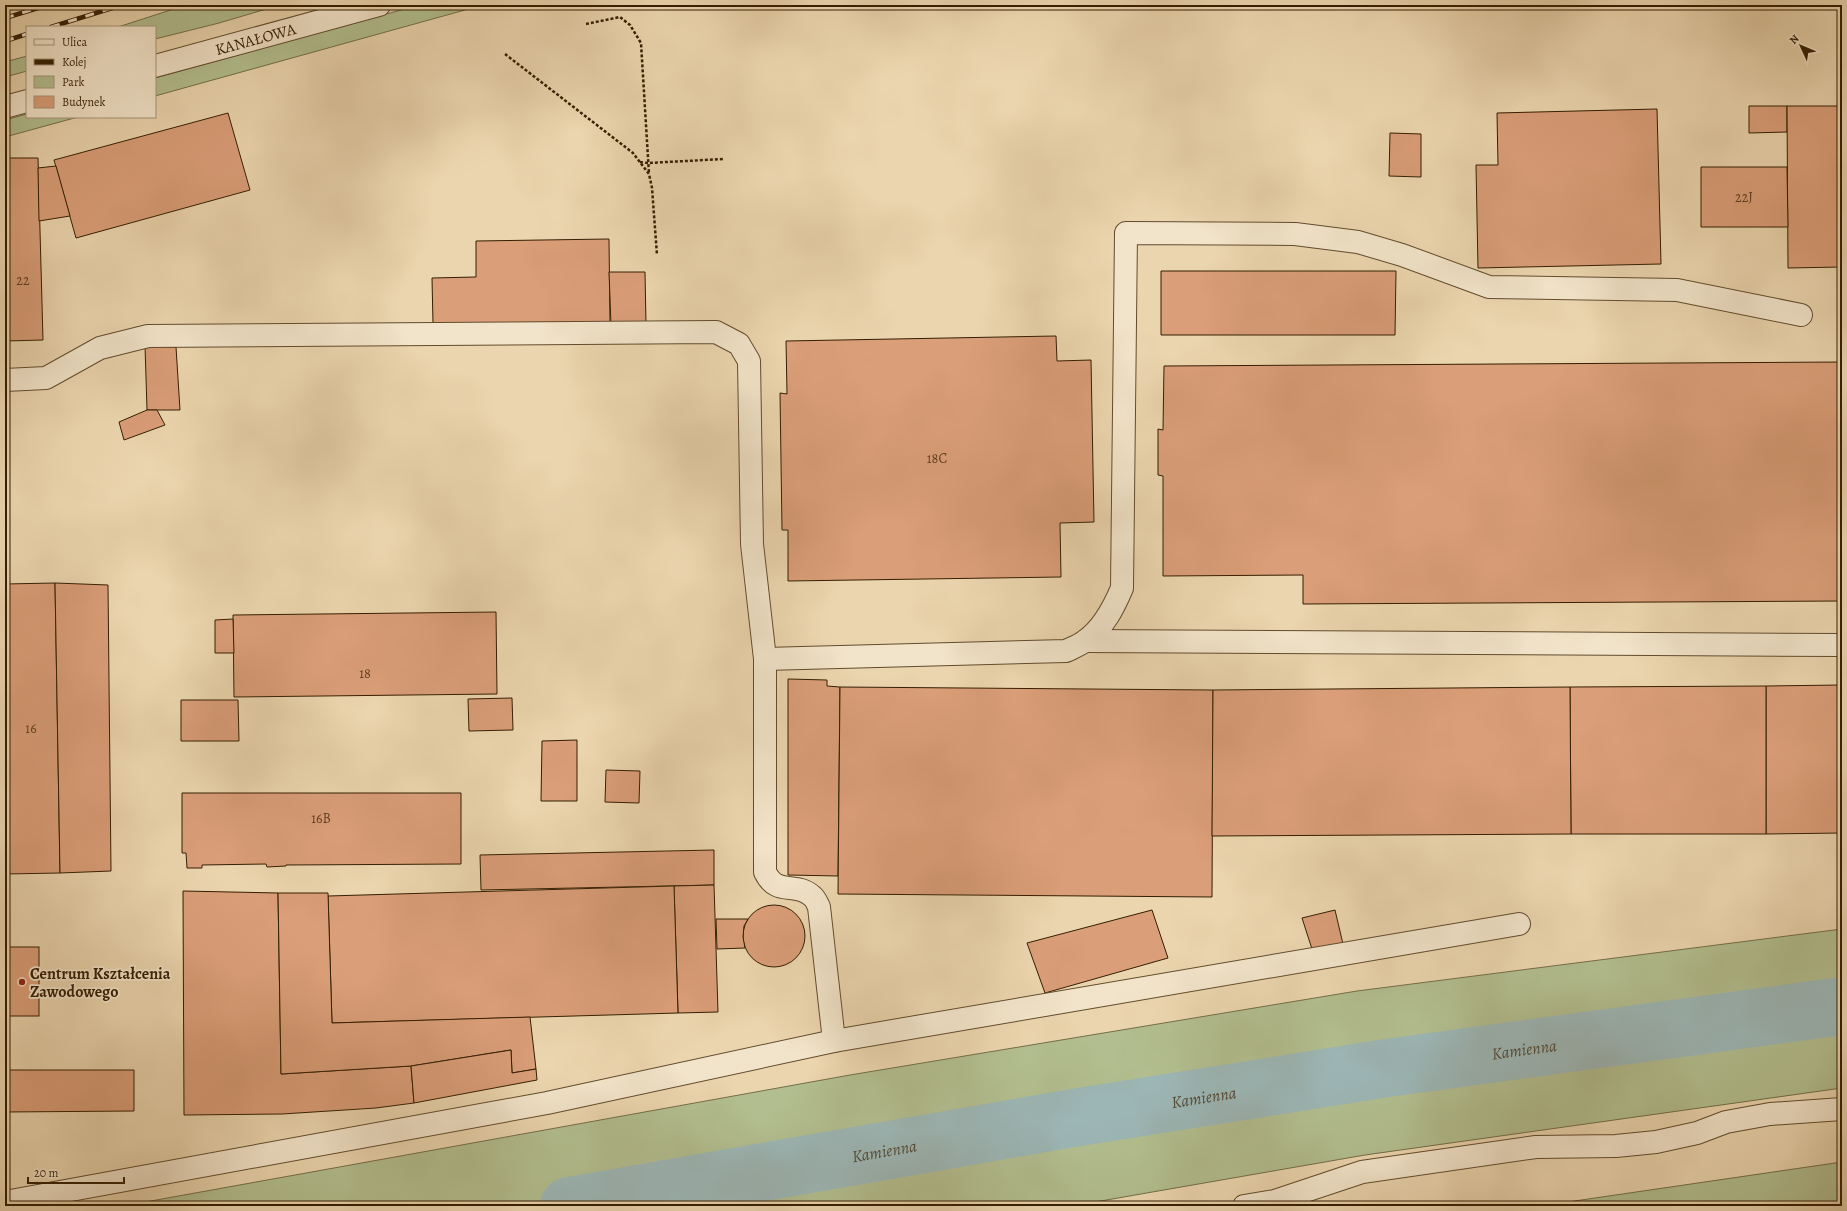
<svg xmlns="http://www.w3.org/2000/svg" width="1847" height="1211" viewBox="0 0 1847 1211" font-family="Alegreya,serif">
<rect width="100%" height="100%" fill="#ebd5ae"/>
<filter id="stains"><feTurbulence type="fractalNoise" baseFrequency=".005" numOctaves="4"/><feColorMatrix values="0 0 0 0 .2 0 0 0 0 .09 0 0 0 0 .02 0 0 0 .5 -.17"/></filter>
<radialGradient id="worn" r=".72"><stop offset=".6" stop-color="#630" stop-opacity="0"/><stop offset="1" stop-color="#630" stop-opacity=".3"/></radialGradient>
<g fill="#b2be8f" stroke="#736e48">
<polygon points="186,5 280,5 219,23 155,39 155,27 118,27"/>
<polygon points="419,5 483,5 155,96 155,78"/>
<polygon points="27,56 27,71 5,77 5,62"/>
<polygon points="27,114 27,117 78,117 5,137 5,120"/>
<polygon points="1842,929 1842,1088 1365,1155 1072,1206 123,1206 850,1075 1357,991"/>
<polygon points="1842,1162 1842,1206 1539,1206 1547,1205"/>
</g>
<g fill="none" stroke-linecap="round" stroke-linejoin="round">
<path stroke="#9cb6b5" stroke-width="58" id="s1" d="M569,1206l504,-88 314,-50 455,-62"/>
</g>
<g fill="#da9e78" stroke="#341e02">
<polygon points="1749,106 1787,106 1787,132 1749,133"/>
<polygon points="1787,106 1842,106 1842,267 1788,268"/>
<polygon points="1657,109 1661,264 1478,268 1476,165 1498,165 1497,113"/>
<polygon points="228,113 250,190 76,238 54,160"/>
<polygon points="1390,133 1421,134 1421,177 1389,176"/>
<polygon points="5,158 38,158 43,340 5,341"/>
<polygon points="56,166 70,216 39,221 38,168"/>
<polygon points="1701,167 1787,167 1788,227 1701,227"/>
<polygon points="609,239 610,322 433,324 432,278 476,277 476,241"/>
<polygon points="1840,267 1842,267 1842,306 1839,306"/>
<polygon points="1161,271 1396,271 1395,335 1161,335"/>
<polygon points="609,272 645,272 646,324 611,325"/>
<polygon points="1056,336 1057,361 1091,360 1094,522 1060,523 1061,577 788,581 788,530 782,530 780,393 787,394 786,341"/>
<polygon points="145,346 176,347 180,410 147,410"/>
<polygon points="1842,362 1842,601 1303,604 1303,575 1163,576 1163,476 1158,475 1158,429 1163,430 1164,366"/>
<polygon points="147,410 157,410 165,425 124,440 119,422"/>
<polygon points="55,583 60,873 5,874 5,584"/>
<polygon points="55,583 108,585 111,871 60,873"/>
<polygon points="496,612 497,694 234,697 233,615"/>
<polygon points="233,619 234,653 215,653 215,620"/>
<polygon points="788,679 827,680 827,686 840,687 838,876 788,875"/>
<polygon points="1842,685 1842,833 1766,834 1766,686"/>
<polygon points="1766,686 1766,834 1571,834 1570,687"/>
<polygon points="840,687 1213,690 1212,897 838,894"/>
<polygon points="1570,687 1571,834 1212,836 1213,690"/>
<polygon points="512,698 513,730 469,731 468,699"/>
<polygon points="181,700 238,700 239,741 181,741"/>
<polygon points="577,740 577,801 541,801 542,741"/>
<polygon points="606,770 640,771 639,803 605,802"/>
<polygon points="182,793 461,793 461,864 286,865 286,866 267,867 266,864 202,865 202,868 187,868 186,853 182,853"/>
<polygon points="714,850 714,885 481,890 480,855"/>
<polygon points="714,885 718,1012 678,1013 674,886"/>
<polygon points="674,886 678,1013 332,1023 328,896"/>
<polygon points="183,891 278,893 281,1074 411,1066 414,1103 376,1108 282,1114 184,1115"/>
<polygon points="278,893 328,893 332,1023 530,1017 536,1069 512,1073 511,1050 411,1066 281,1074"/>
<circle cx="774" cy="936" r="31"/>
<polygon points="1152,910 1168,958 1045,993 1027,943"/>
<polygon points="1335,910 1343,944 1312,949 1302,918"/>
<polygon points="716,919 748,919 744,926 743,937 745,948 717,949"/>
<rect x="5" y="947" width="34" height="69"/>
<polygon points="511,1050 512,1073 536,1069 537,1080 414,1103 411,1066"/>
<polygon points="5,1070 134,1070 134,1111 5,1112"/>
</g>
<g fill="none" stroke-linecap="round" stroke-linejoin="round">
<defs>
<g id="minor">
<path id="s2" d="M155,66l224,-61"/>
<polyline points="5,107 27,101"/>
<path d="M5,380l41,-2 54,-30 48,-12 568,-4 23,12 10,17 3,183 13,115v213c12,25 30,9 47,24 3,2 5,7 7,11l15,134"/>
<polyline points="1086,641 1842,645"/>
<path d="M765,659l301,-8c6,-3 14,-6 19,-10 18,-12 29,-34 37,-53l4,-355 169,1 63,8 44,13 87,32 188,3 124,25"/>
<polyline points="5,1202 547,1103 834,1041 1519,924"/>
<polyline points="1244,1206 1275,1201 1362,1172 1536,1147 1616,1146 1656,1142 1697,1133 1726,1122 1770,1114 1842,1109"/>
</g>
</defs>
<use href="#minor" stroke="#624c2d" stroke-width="24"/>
<g stroke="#341e02" stroke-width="2.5" stroke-dasharray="3 2" stroke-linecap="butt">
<polyline points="586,24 620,17 630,25 641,43 649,174"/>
<polyline points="505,54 633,153 649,174 652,188 657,255"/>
<polyline points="640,162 648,163 724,159"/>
</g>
<use href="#minor" stroke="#f2e4ca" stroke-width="22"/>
<defs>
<g id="rail">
<polyline points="5,18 48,5"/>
<polyline points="51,27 122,5"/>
<polyline points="5,41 27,34"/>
</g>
</defs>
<use href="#rail" stroke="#341e02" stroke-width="4.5"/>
<use href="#rail" stroke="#f2e4ca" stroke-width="3" stroke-dasharray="9" stroke-linecap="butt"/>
</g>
<circle fill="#8f2418" stroke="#f2e4ca" stroke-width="1.5" cx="22" cy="982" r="4"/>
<g text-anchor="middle" stroke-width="3.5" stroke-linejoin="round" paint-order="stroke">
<g font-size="14" fill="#5e3e20">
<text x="1744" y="202">22J</text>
<text x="23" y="285">22</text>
<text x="937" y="463">18C</text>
<text x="365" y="678">18</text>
<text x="31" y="733">16</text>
<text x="321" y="823">16B</text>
</g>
<g font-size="16" fill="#341e02" stroke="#f2e4ca">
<text dy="6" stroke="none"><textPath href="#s2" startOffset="104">KANAŁOWA</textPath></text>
</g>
<g font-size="16" font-weight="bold" fill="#341e02" stroke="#f2e4ca" text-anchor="start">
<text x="30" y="979">Centrum Kształcenia<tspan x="30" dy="18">Zawodowego</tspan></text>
</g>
<g font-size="17" font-style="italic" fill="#534c38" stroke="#f2e4ca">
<text dy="6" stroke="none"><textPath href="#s1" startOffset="968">Kamienna</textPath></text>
<text dy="6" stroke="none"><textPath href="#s1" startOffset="644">Kamienna</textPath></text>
<text dy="6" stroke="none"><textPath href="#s1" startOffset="320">Kamienna</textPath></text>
</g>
</g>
<rect width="1847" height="1211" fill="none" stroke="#ebd5ae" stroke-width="20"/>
<rect x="6" y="6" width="1835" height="1199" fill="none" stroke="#341e02" stroke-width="2"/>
<rect x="10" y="10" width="1827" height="1191" fill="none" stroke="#341e02"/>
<rect x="26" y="26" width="130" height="92" fill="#f2e4ca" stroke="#a6957a"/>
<rect x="34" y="39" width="20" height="6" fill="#f2e4ca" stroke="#a6957a"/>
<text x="62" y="46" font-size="12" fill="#341e02">Ulica</text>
<rect x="34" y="59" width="20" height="6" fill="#341e02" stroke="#a6957a"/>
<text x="62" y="66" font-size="12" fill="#341e02">Kolej</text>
<rect x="34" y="76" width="20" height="12" fill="#b2be8f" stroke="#a6957a"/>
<text x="62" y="86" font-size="12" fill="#341e02">Park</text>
<rect x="34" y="96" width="20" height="12" fill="#da9e78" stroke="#a6957a"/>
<text x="62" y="106" font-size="12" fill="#341e02">Budynek</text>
<g transform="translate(1801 46) rotate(314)" stroke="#f2e4ca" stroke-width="3" paint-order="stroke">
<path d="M0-3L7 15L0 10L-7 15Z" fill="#341e02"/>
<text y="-6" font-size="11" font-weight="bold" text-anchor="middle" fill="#341e02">N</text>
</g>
<path d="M28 1177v6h96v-6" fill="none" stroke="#341e02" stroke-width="2"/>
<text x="34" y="1177" font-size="12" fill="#341e02" stroke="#f2e4ca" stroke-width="3" paint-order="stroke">20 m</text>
<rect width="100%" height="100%" filter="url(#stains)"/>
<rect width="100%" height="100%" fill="url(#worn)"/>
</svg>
